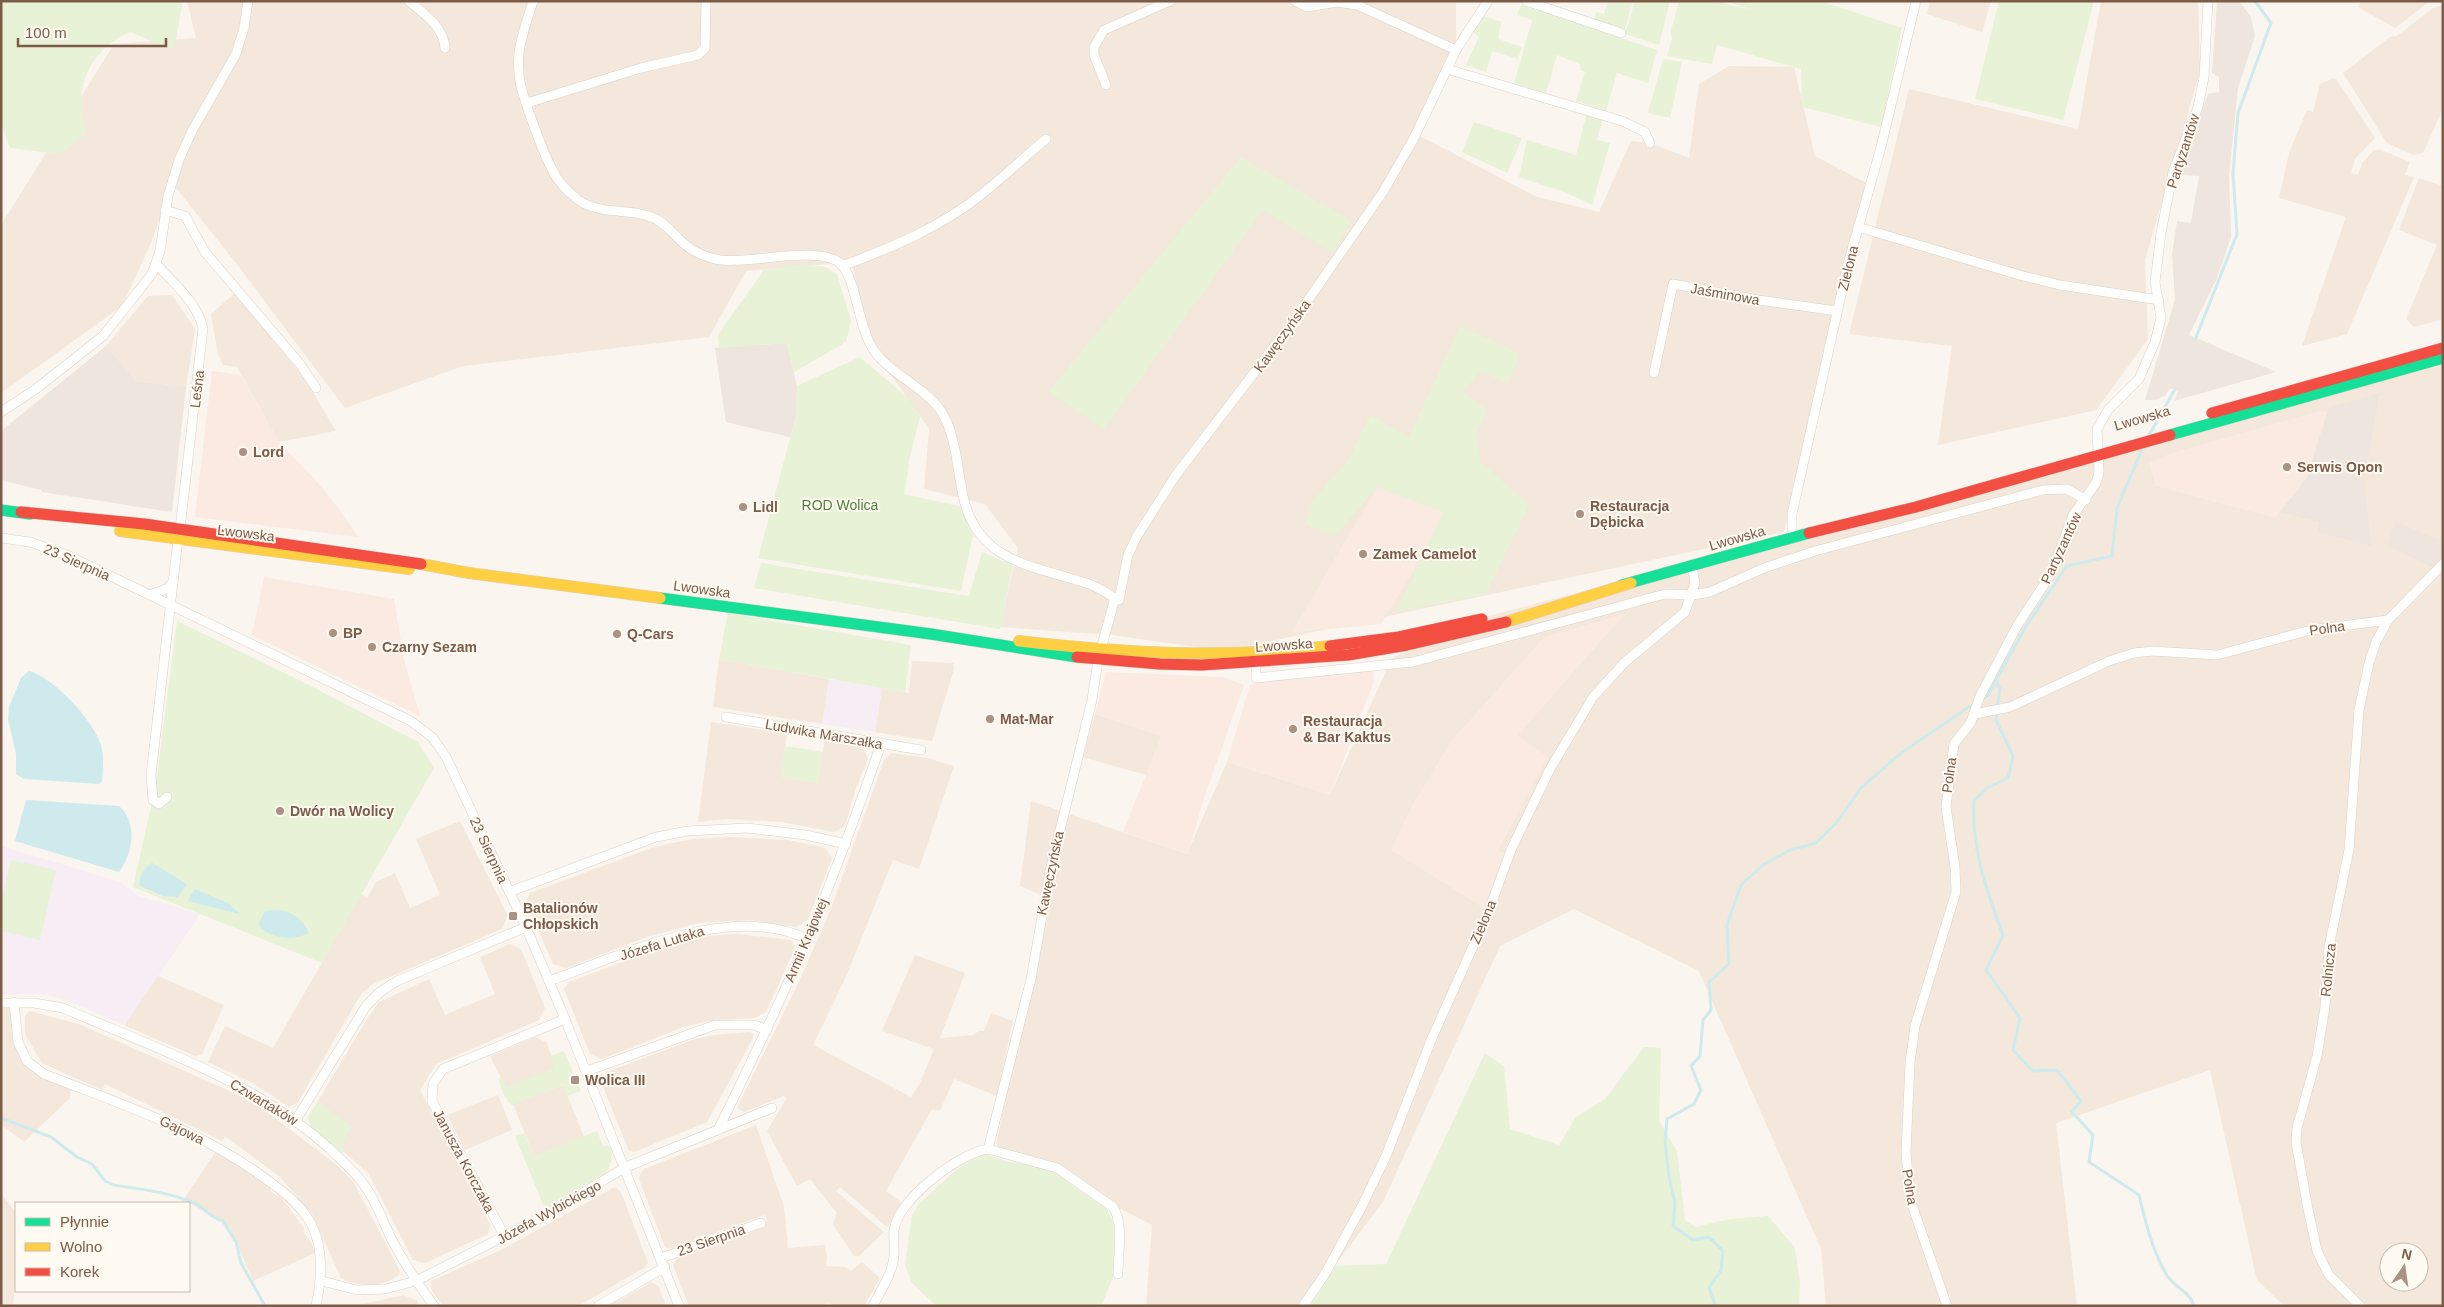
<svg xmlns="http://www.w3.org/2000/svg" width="2444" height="1307" viewBox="0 0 2444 1307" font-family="Arial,sans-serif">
<rect width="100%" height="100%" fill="#faf5ee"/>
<g fill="#f3e8db" fill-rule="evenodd">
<polygon points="187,1 1456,1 1456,50 1416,134 1537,197 1599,212 1631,141 1650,143 1689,158 1699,84 1729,66 1794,67 1815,156 1870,185 1784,532 1224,651 1112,635 1000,627 1018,548 985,504 924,489 929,429 874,351 851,262 746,271 709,337 463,366 345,408 236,263 172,183 151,243 122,306 1,393 1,225 114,44 196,38"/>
<polygon points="1930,1 1991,1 1982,32 1927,14"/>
<polygon points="2101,1 2198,1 2200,72 2145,260 2148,339 2096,410 1938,445 1952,346 1849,334 1909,89 2078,129"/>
<polygon points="2361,1 2430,1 2395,28 2358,7"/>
<polygon points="2443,5 2443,108 2423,153 2413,155 2387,143 2343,73 2390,37 2397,36 2433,8"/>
<polygon points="2334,78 2337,80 2375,138 2355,159 2351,173 2358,175 2362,163 2374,150 2381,150 2410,162 2405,175 2414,177 2347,334 2302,346 2346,217 2279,198 2289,153 2307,110 2313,112 2320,84"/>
<polygon points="2419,178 2443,186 2443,317 2441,320 2414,327 2406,319 2437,245 2399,230"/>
<polygon points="235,293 304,378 336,431 279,442 237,367 223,365 218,354 211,314"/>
<polygon points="172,295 195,329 186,387 136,381 106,346 148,296"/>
<path d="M2443,365v941h-159l-27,-26 -47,-210 -154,53 21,183h-251l-5,-57 -122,-278 -125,-62 -74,37 -117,256 -79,104h-158l6,-81 -156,-80 52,-247 -28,-12 11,-85 156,53 40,-92 103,33 62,-137 93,-41zM2389,1252h30v30h-30z"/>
<polygon points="719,659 829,679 822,724 713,707"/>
<polygon points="912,661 953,663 954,669 932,741 875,732 882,688 909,693"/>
<polygon points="1095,714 1159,735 1161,738 1146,775 1083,757"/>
<polygon points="711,722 787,734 781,777 818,783 825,739 863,747 868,759 856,788 845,826 834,832 782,822 726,819 698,822"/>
<polygon points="891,753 927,758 954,766 919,869 893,860 845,979 813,1045 911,1097 920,1083 934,1049 882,1031 915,955 965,973 940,1038 973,1035 979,1031 984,1031 991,1013 1013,1021 997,1096 954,1079 940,1111 932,1109 886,1191 903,1204 887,1227 840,1187 836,1191 884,1232 858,1257 854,1256 833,1224 837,1213 810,1179 797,1186 767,1131 787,1098 784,1096 744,1112 737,1108 796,988 830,911 884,760"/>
<polygon points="460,821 508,916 502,929 373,984 361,994 298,1102 289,1107 253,1083 208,1062 225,1026 273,1048 361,894 367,898 376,882 395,873 410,908 440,895 416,839"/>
<polygon points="730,837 788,840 825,848 832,858 808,919 797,927 749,920 698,923 647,937 566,968 553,964 526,902 530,893 654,847 692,839"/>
<polygon points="737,934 791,940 795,948 766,1012 755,1018 708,1021 683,1027 602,1059 590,1054 564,989 569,982 676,942 696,937"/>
<polygon points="510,944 521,949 545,1008 539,1020 436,1064 420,1090 490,1225 488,1234 425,1263 413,1260 369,1174 340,1148 326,1108 318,1101 369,1016 379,1002 429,979 445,1015 495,994 480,957"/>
<polygon points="158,976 224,1005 202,1054 195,1056 124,1025"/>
<polygon points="1,1002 10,1002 16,1028 29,1063 71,1084 70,1098 24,1142 1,1124"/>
<polygon points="29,1011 79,1024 245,1098 275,1118 338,1166 353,1181 399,1269 400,1274 389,1281 370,1286 349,1282 341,1278 312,1214 280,1177 225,1136 222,1141 105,1084 102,1090 42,1063 25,1034 25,1016"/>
<polygon points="750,1032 753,1034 753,1038 707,1122 634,1152 629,1151 602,1084 607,1072 692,1040 713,1035"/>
<polygon points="535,1037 546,1042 556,1068 506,1088 490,1056"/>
<polygon points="563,1085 584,1137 534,1156 513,1104"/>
<polygon points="498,1095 512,1130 465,1150 447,1115"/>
<polygon points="756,1125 784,1207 788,1248 824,1245 827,1255 826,1266 846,1267 851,1271 862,1262 880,1278 864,1306 834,1306 828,1303 826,1306 689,1306 673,1265 676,1259 765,1227 767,1220 765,1215 670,1249 665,1247 639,1179 640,1175 644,1169"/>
<polygon points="216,1151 257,1177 271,1189 271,1192 281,1197 304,1228 303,1232 311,1242 315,1253 253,1281 230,1228 184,1199"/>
<polygon points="615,1187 621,1192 648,1263 644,1268 578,1306 443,1306 432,1291 431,1281 501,1250"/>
<polygon points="1,1193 16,1213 16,1270 13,1306 1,1306"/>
<polygon points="652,1282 659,1287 666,1306 609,1306"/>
<polygon points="403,1295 416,1300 420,1306 364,1304"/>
</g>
<g fill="#faeae2">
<polygon points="212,371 241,375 279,442 318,483 342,513 358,537 195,517"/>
<polygon points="2320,411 2327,412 2307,478 2275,518 2156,486 2149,463 2169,454"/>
<polygon points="1377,487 1444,512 1421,559 1381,624 1291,633"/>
<polygon points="264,577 394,599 404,660 420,716 252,635"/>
<polygon points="1625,614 1518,735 1548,757 1498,850 1505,854 1485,909 1391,850 1412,806 1452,740 1544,637"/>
<polygon points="1373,670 1374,681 1330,795 1227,762 1250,685 1258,682"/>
<polygon points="1106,672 1223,677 1244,685 1203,801 1188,854 1123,832 1161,738 1159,735 1095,714"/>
</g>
<g fill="#ede5de">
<polygon points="2217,1 2239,1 2251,17 2255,36 2238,88 2229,175 2231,237 2217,278 2189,335 2276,372 2174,401 2178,392 2170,388 2166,395 2155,400 2145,400 2175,300 2172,254 2177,221 2191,223 2199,176 2180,175 2208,94 2219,92 2219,77 2212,73"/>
<polygon points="787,343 797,386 796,416 790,437 726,422 715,348"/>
<polygon points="106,346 136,381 186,387 172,512 42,492 41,490 1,480 1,431"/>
<polygon points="2380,393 2364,476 2371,546 2318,532 2319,522 2280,512 2307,478 2329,408"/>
<polygon points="2395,521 2443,542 2443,559 2434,568 2388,546"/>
</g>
<g fill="#f6edf5">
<polygon points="829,679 882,688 875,732 822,724"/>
<polygon points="1,846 120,882 138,896 200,914 125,1025 61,998 34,993 1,995"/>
</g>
<g fill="#e7f2d7">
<path d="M1,1h180l1,5 -8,44 -44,-18c-27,11 -48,37 -49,67 0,11 3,23 5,35l-27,20 -49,-6 -9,-24z"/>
<polygon points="1608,1 1633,1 1625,29 1594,19 1596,12 1604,14"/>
<polygon points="1635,1 1670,1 1659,45 1625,34"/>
<polygon points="1679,1 1714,1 1753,10 1725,1 1820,1 1902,28 1881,127 1802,107 1801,69 1717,45 1712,64 1667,56 1672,39 1671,31"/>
<polygon points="1999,1 2094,1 2063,120 1975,99"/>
<polygon points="1521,5 1657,50 1648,83 1617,73 1606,111 1576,101 1585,72 1580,70 1580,64 1557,55 1546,93 1514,84 1532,20 1517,15"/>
<polygon points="1484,16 1501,22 1498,39 1522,47 1518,59 1492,51 1486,72 1466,65 1479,37 1472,30"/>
<polygon points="1663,59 1682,62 1670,118 1648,113"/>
<polygon points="1587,113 1603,118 1597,140 1610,143 1592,205 1567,193 1519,177 1527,140 1576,155"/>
<polygon points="1474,122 1522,138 1507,173 1462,152"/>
<polygon points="1241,157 1351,221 1333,253 1263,210 1104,429 1048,392"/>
<polygon points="802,264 826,267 837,275 851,320 846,342 794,372 786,343 719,348 718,335 764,270"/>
<polygon points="1460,326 1520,353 1508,384 1480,372 1462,392 1488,410 1476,434 1480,461 1529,505 1486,594 1396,612 1444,512 1377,487 1335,536 1305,524 1312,501 1348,461 1370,415 1409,437"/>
<polygon points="860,357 909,399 920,417 910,456 904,494 962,507 973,535 961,591 758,558 796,416 797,386"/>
<polygon points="982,552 1013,565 1000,629 754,588 761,563 969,596"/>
<polygon points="728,613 911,645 905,692 719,659"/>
<polygon points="177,621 303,682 418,742 434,768 322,963 133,887 156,784"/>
<polygon points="785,746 823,752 818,783 781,777"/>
<polygon points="11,860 56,870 40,940 1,931 1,903"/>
<polygon points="1644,1047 1661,1048 1659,1121 1677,1151 1685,1220 1695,1227 1730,1219 1768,1216 1795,1248 1800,1284 1799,1306 1310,1306 1336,1266 1386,1264 1485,1053 1504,1066 1510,1129 1559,1145 1576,1117 1605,1099"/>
<path d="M564,1051l17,40 -14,5 -5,-11 -50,20c-7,-6 -15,-21 -12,-28l6,10 44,-17 4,-2 -3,-12z"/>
<polygon points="318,1101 352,1127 341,1147 345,1151 342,1153 308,1127 310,1125 308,1117"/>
<polygon points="597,1131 603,1146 609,1146 612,1150 611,1162 607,1172 545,1209 515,1136 524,1133 534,1156"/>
<polygon points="985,1154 1009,1162 1037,1166 1054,1173 1107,1209 1114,1224 1114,1275 1101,1306 936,1306 912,1283 905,1265 912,1215 919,1204 960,1166"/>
</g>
<g fill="#ceeaec">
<path d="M29,671c24,6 65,50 72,74 3,11 2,24 1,36l-3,3 -75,-5 -8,-5v-20l-8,-35 1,-12 12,-29z"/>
<path d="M26,800l93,6c19,17 14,47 0,66l-104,-31z"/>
<path d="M152,863l35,21 -9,13 -15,-1 -23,-10c-2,-8 4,-19 12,-23z"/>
<polygon points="195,889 228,903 240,914 191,902 188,900"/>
<path d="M280,910c13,2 24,11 29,23 -17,8 -32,6 -48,-4l-2,-6 6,-12z"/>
</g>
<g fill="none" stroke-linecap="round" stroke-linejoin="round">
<g stroke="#ceeaec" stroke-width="3">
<polyline points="2195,340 2237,234 2233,173 2238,113 2271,23 2255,1"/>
<polyline points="2148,437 2174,391"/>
<path d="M1996,681l4,8 -4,31 17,36 -5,22 -21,10 -13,13c-3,48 13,90 29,134l-17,35 34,48 -7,32 20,21 24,-1 24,31 -9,11 21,23 -4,27 50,33c7,29 13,56 29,82 8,11 22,15 26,29"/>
<polyline points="1983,698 1988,695 2026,626 2067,566 2112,556 2117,508 2143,447"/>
<path d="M1,1118l50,19 26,20 15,7 13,17 8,4c28,4 55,7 81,18 12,5 13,13 29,18l13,21 5,21 24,43"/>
<polyline points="1713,1306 1715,1304 1709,1288 1721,1270 1723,1251 1709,1237 1693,1240 1673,1226 1675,1202 1669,1178 1665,1142 1667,1119 1694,1104 1701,1090 1691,1066 1700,1056 1703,1020 1711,1010 1709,982 1729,964 1727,925 1741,885 1763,865 1790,850 1816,843 1837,822 1861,788 1901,753 1975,703"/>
</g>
<defs>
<g id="street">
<path d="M409,1c15,13 35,26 36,47"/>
<path d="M533,1c-5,17 -12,35 -14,52 -1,10 0,25 2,34 6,21 24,73 36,91 7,10 17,20 28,26 23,11 49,4 71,15 9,5 15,12 22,19 11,12 26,19 42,22 31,4 99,-15 120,3 16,14 18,64 33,86 16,25 51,37 68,62 16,25 16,61 23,89 16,64 72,66 125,84 11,4 20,11 30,16l9,-45 9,-19 39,-61 114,-149 93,-134 30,-52 43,-90 32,-49"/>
<polyline points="1295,1 1307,7 1337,2 1357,5 1456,50"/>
<polyline points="1526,1 1621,33"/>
<polyline points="1447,69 1622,121 1645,132 1650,143"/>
<polyline points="1106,85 1094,55 1094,47 1104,30 1170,1"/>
<polyline points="527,103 641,68 698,55 705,48 706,2"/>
<polyline points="165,210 185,216 205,252 300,364 316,388"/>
<polyline points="1858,227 2023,276 2060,285 2159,300"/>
<path d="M157,265c17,18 40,38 46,63l-23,201"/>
<path d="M842,266c49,-18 99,-39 140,-72 22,-17 42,-37 64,-55"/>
<polyline points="1654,373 1673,284 1758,300 1837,311"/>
<polyline points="1,412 36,389 103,336 152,274 160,251 168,196 179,160 192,131 236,54 244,28 248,1"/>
<polyline points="1792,537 1792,514 1848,264 1881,147 1916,1"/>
<polyline points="1,538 30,542 67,555 411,721 433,738 446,757 526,927 565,1019 679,1306"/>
<polyline points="150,595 168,588 173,582"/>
<polyline points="1256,662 1256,678 1413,662 1665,594 1693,595 1710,592 1764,568 1815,551 2043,490 2067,489 2086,500"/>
<polyline points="1975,714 2010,707 2109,661 2134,653 2153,651 2217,655 2311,630 2388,620 2443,564"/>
<polyline points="726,717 921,750"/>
<polyline points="167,797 159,804 153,800 151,775 178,539"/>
<polyline points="509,892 656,837 688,831 747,828 806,835 846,844"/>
<path d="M549,981c73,-26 183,-79 258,-42"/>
<path d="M14,1002l4,40 9,19 17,13c76,30 155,55 222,105 15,11 30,22 41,38 17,25 15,61 9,89"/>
<path d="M1,1003h33l29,5c92,40 192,73 267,141 11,11 23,21 32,33 14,18 21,40 31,60 12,23 26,43 41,64"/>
<polyline points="587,1071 715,1025 754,1025 767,1030"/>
<polyline points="296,1120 366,1006 380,992 397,981 526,927"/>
<path d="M718,1130c31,-63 61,-126 89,-190 27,-64 51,-130 74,-196"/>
<polyline points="988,1149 1031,979 1050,871 1092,700 1098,660 1115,598"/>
<polyline points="505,1237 432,1101 433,1084 443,1069 565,1019"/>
<polyline points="661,1258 761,1223"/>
<polyline points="322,1281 357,1290 385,1289 416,1281 542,1217 626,1167 772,1108"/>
<polyline points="598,1306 665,1267"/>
<path d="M873,1306c7,-15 20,-33 21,-50 1,-10 -2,-20 1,-31 8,-28 64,-72 93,-76l69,19 56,39c11,17 5,46 5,67"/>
<polyline points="1303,1306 1325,1274 1362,1206 1386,1156 1432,1038 1488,913 1511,850 1550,769 1593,697 1624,663 1685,612 1695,583 1692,566"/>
<polyline points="1947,1306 1910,1199 1906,1152 1910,1063 1915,1026 1956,892 1955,867 1946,807 1954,744 1971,722 1980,696 2017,626 2051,574 2073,515 2096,483 2099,473 2097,429 2108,410 2139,379 2155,342 2161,318 2155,282 2161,233 2173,172 2198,107 2204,77 2208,1"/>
<polyline points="2360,1306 2329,1275 2317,1251 2307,1204 2296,1142 2297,1128 2317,1056 2325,1007 2329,947 2349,850 2359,710 2369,663 2376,642 2388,620"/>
</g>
<g id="fast">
<polyline points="2170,435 2443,358"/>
<polyline points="1,510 30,514"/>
<polyline points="1622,585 1809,533"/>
<polyline points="660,598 931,634 1077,657"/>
</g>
<g id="slow">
<polyline points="120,531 409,569"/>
<polyline points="421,564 469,573 660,598"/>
<polyline points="1506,622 1631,583"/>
<path d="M1019,641c104,12 207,18 311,5"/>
</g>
<g id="jam">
<polyline points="2212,413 2443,348"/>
<polyline points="21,512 144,524 421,564"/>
<polyline points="1809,533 1916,507 2170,435"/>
<polyline points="1330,646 1399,637 1482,619"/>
<polyline points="1077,657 1160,664 1202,665 1348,655 1407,645 1506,622"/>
</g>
</defs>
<use href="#street" stroke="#dad2cc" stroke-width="10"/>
<use href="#fast" stroke="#dcd1ca" stroke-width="12"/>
<use href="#slow" stroke="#dcd1ca" stroke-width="12"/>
<use href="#jam" stroke="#dcd1ca" stroke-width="12"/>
<use href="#street" stroke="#fefefc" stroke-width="9"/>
<use href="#fast" stroke="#16e098" stroke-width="11"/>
<use href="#slow" stroke="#ffcf43" stroke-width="11"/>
<use href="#jam" stroke="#f24e42" stroke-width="11"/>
</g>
<g fill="#a99183" stroke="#fffaf2" stroke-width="2">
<circle cx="243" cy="452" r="5"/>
<circle cx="2287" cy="467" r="5"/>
<circle cx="743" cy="507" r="5"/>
<circle cx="1580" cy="514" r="5"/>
<circle cx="1363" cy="554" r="5"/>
<circle cx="333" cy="633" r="5"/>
<circle cx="617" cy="634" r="5"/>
<circle cx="372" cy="647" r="5"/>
<circle cx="990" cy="719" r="5"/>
<circle cx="1293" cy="729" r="5"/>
<circle cx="280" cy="811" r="5"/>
<rect x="508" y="911" width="10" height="10" rx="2.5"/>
<rect x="570" y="1075" width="10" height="10" rx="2.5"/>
</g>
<g text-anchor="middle" stroke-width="4" stroke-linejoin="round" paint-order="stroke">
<g font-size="14" fill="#7d5b49" stroke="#fffaf2">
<text transform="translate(2183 151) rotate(-72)" y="5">Partyzantów</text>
<text transform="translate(1848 268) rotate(-76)" y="5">Zielona</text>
<text transform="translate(1725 294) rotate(10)" y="5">Jaśminowa</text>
<text transform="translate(1282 336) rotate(-54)" y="5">Kawęczyńska</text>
<text transform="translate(197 389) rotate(-83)" y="5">Leśna</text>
<text transform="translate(2142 418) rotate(-16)" y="5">Lwowska</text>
<text transform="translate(246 533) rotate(7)" y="5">Lwowska</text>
<text transform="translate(1737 538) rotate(-16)" y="5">Lwowska</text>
<text transform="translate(2061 548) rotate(-65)" y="5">Partyzantów</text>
<text transform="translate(77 562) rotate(24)" y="5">23 Sierpnia</text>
<text transform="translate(702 589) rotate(8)" y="5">Lwowska</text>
<text transform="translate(2327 628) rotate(-8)" y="5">Polna</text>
<text transform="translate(1284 645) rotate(-4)" y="5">Lwowska</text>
<text transform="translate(824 734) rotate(10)" y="5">Ludwika Marszałka</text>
<text transform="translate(1949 775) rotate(-82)" y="5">Polna</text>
<text transform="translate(489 850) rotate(65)" y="5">23 Sierpnia</text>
<text transform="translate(1050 873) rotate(-78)" y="5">Kawęczyńska</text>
<text transform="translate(1483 922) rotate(-67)" y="5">Zielona</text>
<text transform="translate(806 940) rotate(-67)" y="5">Armii Krajowej</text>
<text transform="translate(662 943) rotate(-17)" y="5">Józefa Lutaka</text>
<text transform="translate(2328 970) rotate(-84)" y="5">Rolnicza</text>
<text transform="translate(264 1102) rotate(31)" y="5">Czwartaków</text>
<text transform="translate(182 1130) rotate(26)" y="5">Gajowa</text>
<text transform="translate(464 1161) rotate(62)" y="5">Janusza Korczaka</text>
<text transform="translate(1910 1187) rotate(81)" y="5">Polna</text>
<text transform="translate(549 1212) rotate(-29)" y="5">Józefa Wybickiego</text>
<text transform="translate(711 1240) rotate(-19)" y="5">23 Sierpnia</text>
</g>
<g font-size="14" font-weight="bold" fill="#7d5b49" stroke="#fffaf2" text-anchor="start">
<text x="253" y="457">Lord</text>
<text x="2297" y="472">Serwis Opon</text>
<text x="1590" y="511">Restauracja<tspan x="1590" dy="16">Dębicka</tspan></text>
<text x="753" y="512">Lidl</text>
<text x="1373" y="559">Zamek Camelot</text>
<text x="343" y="638">BP</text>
<text x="627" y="639">Q-Cars</text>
<text x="382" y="652">Czarny Sezam</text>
<text x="1000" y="724">Mat-Mar</text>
<text x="1303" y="726">Restauracja<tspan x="1303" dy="16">&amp; Bar Kaktus</tspan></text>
<text x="290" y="816">Dwór na Wolicy</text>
<text x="523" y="913">Batalionów<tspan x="523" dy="16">Chłopskich</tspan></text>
<text x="585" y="1085">Wolica III</text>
</g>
<g font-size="14" fill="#517e3c" stroke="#fffaf2">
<text x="840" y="510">ROD Wolica</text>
</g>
</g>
<rect width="2444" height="1307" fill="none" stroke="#7d5b49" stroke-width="5"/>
<rect x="15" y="1202" width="175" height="90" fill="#fffaf2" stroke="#cbbaae"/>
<rect x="25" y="1218" width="25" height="8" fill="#16e098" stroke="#cbbaae"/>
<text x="60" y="1227" font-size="15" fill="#7d5b49">Płynnie</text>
<rect x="25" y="1243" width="25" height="8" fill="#ffcf43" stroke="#cbbaae"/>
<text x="60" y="1252" font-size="15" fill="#7d5b49">Wolno</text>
<rect x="25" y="1268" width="25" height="8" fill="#f24e42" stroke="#cbbaae"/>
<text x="60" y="1277" font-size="15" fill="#7d5b49">Korek</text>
<g transform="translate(2404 1267) rotate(13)"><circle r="24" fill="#fffaf2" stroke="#cbbaae"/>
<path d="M0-4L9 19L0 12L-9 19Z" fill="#a99183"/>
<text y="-8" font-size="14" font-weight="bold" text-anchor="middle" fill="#7d5b49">N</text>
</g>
<path d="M18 38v8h148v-8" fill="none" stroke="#7d5b49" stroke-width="2.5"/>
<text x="25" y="38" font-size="15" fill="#7d5b49" stroke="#fffaf2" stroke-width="4" paint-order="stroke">100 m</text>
</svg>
